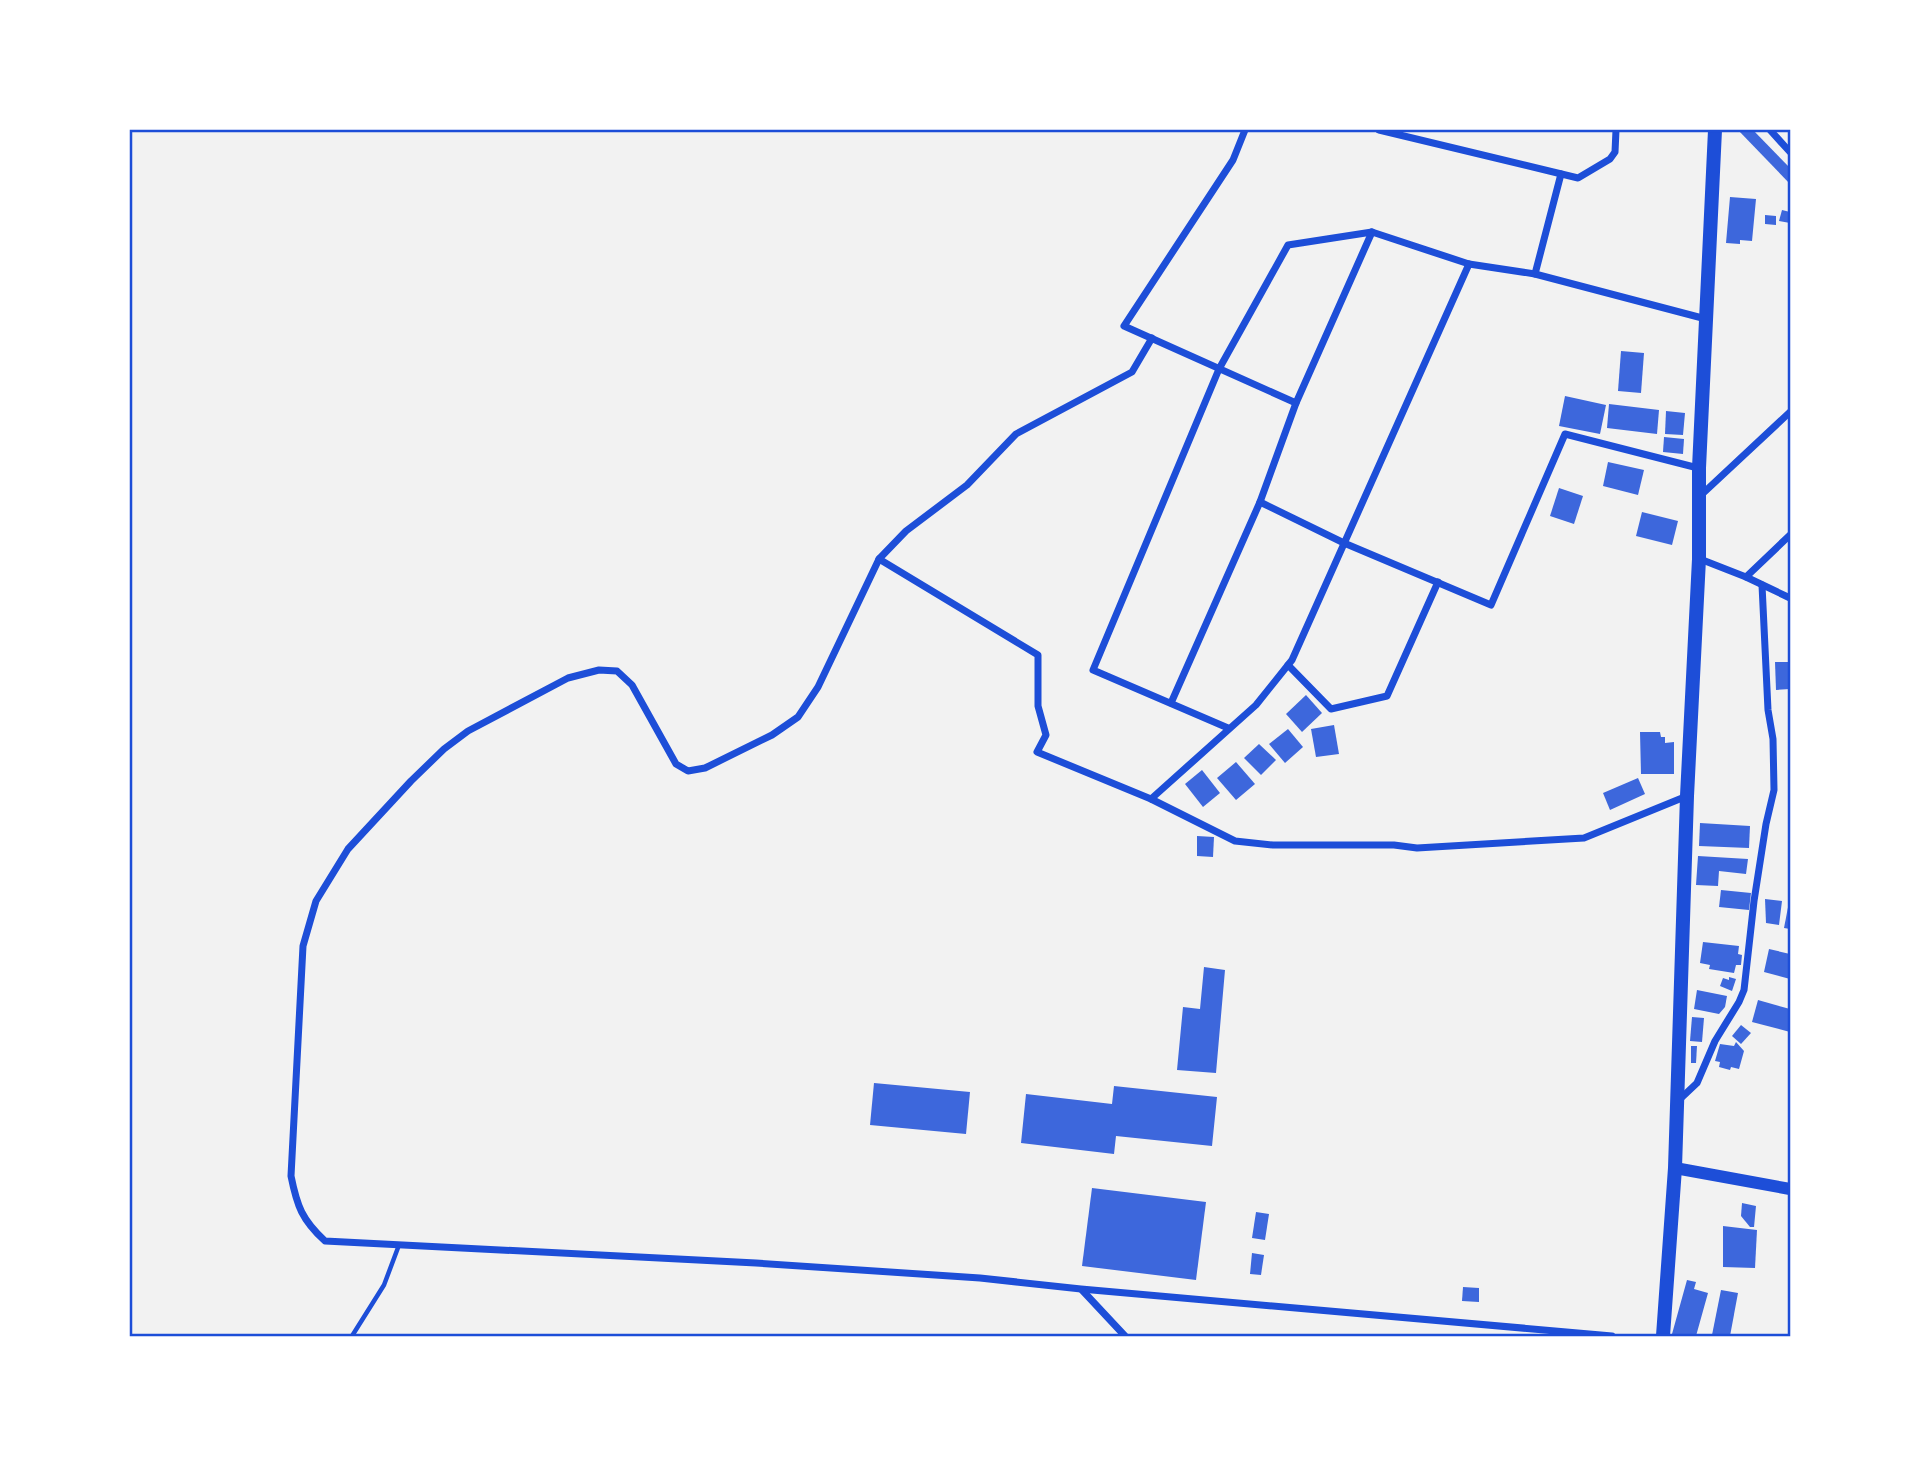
<svg xmlns="http://www.w3.org/2000/svg" width="1920" height="1466" font-family="Merriweather,serif">
	<rect width="100%" height="100%" fill="#f2f2f2"/>
	<!-- building -->
	<g fill="#3d67dc">
		<polygon points="1738,130 1753,130 1790,168 1790,184"/>
		<polygon points="1730,197 1756,199 1752,241 1740,240 1740,244 1726,243"/>
		<polygon points="1782,210 1790,212 1790,223 1779,221"/>
		<polygon points="1765,215 1776,216 1776,225 1765,224"/>
		<polygon points="1621,351 1644,353 1641,393 1618,391"/>
		<polygon points="1565,396 1606,405 1600,434 1559,426"/>
		<polygon points="1609,404 1659,410 1657,434 1607,428"/>
		<polygon points="1666,411 1685,413 1683,435 1665,434"/>
		<polygon points="1664,437 1684,439 1683,454 1663,452"/>
		<polygon points="1608,462 1644,470 1638,495 1603,486"/>
		<polygon points="1559,488 1583,496 1574,524 1550,516"/>
		<polygon points="1642,512 1678,521 1672,545 1636,536"/>
		<polygon points="1775,662 1790,662 1790,689 1776,690"/>
		<polygon points="1306,695 1322,713 1302,732 1286,714"/>
		<polygon points="1334,725 1339,754 1316,757 1311,729"/>
		<polygon points="1288,729 1303,747 1285,763 1269,744"/>
		<polygon points="1640,732 1660,732 1661,737 1665,737 1665,743 1674,742 1674,774 1641,774"/>
		<polygon points="1259,744 1276,760 1261,775 1244,758"/>
		<polygon points="1236,762 1255,784 1236,800 1217,778"/>
		<polygon points="1202,770 1220,793 1203,807 1185,784"/>
		<polygon points="1638,778 1645,794 1610,810 1603,793"/>
		<polygon points="1700,823 1750,826 1749,848 1699,846"/>
		<polygon points="1197,836 1214,837 1213,857 1197,856"/>
		<polygon points="1698,856 1748,859 1746,874 1719,871 1718,886 1696,885"/>
		<polygon points="1721,890 1751,893 1749,910 1719,907"/>
		<polygon points="1765,899 1782,901 1779,925 1766,923"/>
		<polygon points="1789,902 1790,902 1790,929 1784,928"/>
		<polygon points="1703,942 1739,946 1738,954 1742,955 1741,965 1736,965 1734,973 1709,969 1710,965 1700,963"/>
		<polygon points="1769,949 1790,954 1790,979 1764,972"/>
		<polygon points="1204,967 1225,970 1216,1073 1177,1070 1183,1007 1200,1009"/>
		<polygon points="1729,977 1736,979 1732,991 1720,986 1723,978 1729,980"/>
		<polygon points="1697,990 1727,996 1725,1007 1719,1014 1694,1009"/>
		<polygon points="1758,1000 1790,1009 1790,1032 1752,1022"/>
		<polygon points="1692,1017 1704,1018 1702,1042 1690,1041"/>
		<polygon points="1741,1025 1751,1033 1741,1044 1732,1036"/>
		<polygon points="1736,1042 1744,1051 1739,1069 1731,1067 1730,1070 1719,1067 1720,1062 1715,1061 1720,1044 1734,1046"/>
		<polygon points="1691,1046 1697,1046 1696,1063 1691,1063"/>
		<polygon points="874,1083 970,1092 966,1134 870,1125"/>
		<polygon points="1114,1086 1217,1097 1212,1146 1116,1136 1114,1154 1021,1143 1026,1094 1112,1104"/>
		<polygon points="1092,1188 1206,1202 1196,1280 1082,1266"/>
		<polygon points="1742,1203 1756,1206 1754,1227 1750,1227 1741,1216"/>
		<polygon points="1256,1212 1269,1214 1265,1240 1252,1238"/>
		<polygon points="1723,1226 1757,1230 1755,1268 1723,1267"/>
		<polygon points="1252,1253 1264,1255 1261,1275 1250,1274"/>
		<polygon points="1687,1280 1696,1282 1694,1289 1708,1293 1696,1336 1676,1336 1672,1334"/>
		<polygon points="1463,1287 1479,1288 1479,1302 1462,1301"/>
		<polygon points="1721,1290 1738,1293 1730,1336 1712,1335"/>
	</g>
	<g fill="none" stroke-linecap="round" stroke-linejoin="round">
		<!-- service -->
		<polyline stroke="#1d4ed8" stroke-width="4.5" points="352,1336 384,1285 399,1245"/>
		<!-- minor -->
		<g stroke="#1d4ed8" stroke-width="7">
			<polyline points="1245,130 1233,160 1124,326 1296,403"/>
			<polyline points="1379,130 1578,178 1610,159 1615,152 1616,130"/>
			<polyline points="1770,130 1790,152"/>
			<polyline points="1535,274 1561,174"/>
			<path d="M 1152,338 L 1132,372 L 1016,434 L 967,485 L 906,531 L 879,559 L 818,687 L 798,717 L 772,735 L 705,768 L 688,771 L 676,764 L 632,685 L 617,671 L 599,670 L 568,678 L 468,731 L 444,749 L 411,781 L 348,849 L 316,901 L 303,946 L 291,1176 C 297,1206 302,1220 325,1241 L 756,1263 L 980,1278 L 1081,1289 L 1612,1336"/>
			<polyline points="1699,497 1790,412"/>
			<polyline points="1260,502 1344,543 1491,605 1565,434 1698,468"/>
			<polyline points="879,559 1038,655 1038,706 1046,735 1037,752 1151,799 1235,841 1273,845 1394,845 1417,848 1584,838 1687,796"/>
			<polyline points="1700,559 1746,577 1790,535"/>
			<polyline points="1746,577 1790,598"/>
			<polyline points="1288,665 1331,709 1387,696 1438,582"/>
			<polyline points="1171,703 1260,502 1296,403 1372,232"/>
			<polyline points="1228,728 1093,670 1219,369 1288,245 1372,232 1469,264 1535,274 1706,319"/>
			<polyline points="1151,799 1256,705 1292,660 1469,264"/>
			<polyline points="1679,1100 1697,1083 1715,1041 1739,1002 1744,990 1754,901 1766,824 1774,790 1773,739 1768,710 1762,585"/>
			<polyline points="1082,1290 1125,1336"/>
		</g>
		<!-- tertiary -->
		<polyline stroke="#1d4ed8" stroke-width="12" points="1675,1168 1790,1189"/>
		<!-- secondary -->
		<polyline stroke="#1d4ed8" stroke-width="14" points="1663,1336 1675,1168 1687,796 1699,559 1699,468 1715,130"/>
	</g>
	<!-- border -->
	<rect width="1920" height="1466" fill="none" stroke="#ffffff" stroke-width="262"/>
	<rect x="131" y="131" width="1658" height="1204" fill="none" stroke="#1d4ed8" stroke-width="2.5"/>
</svg>
